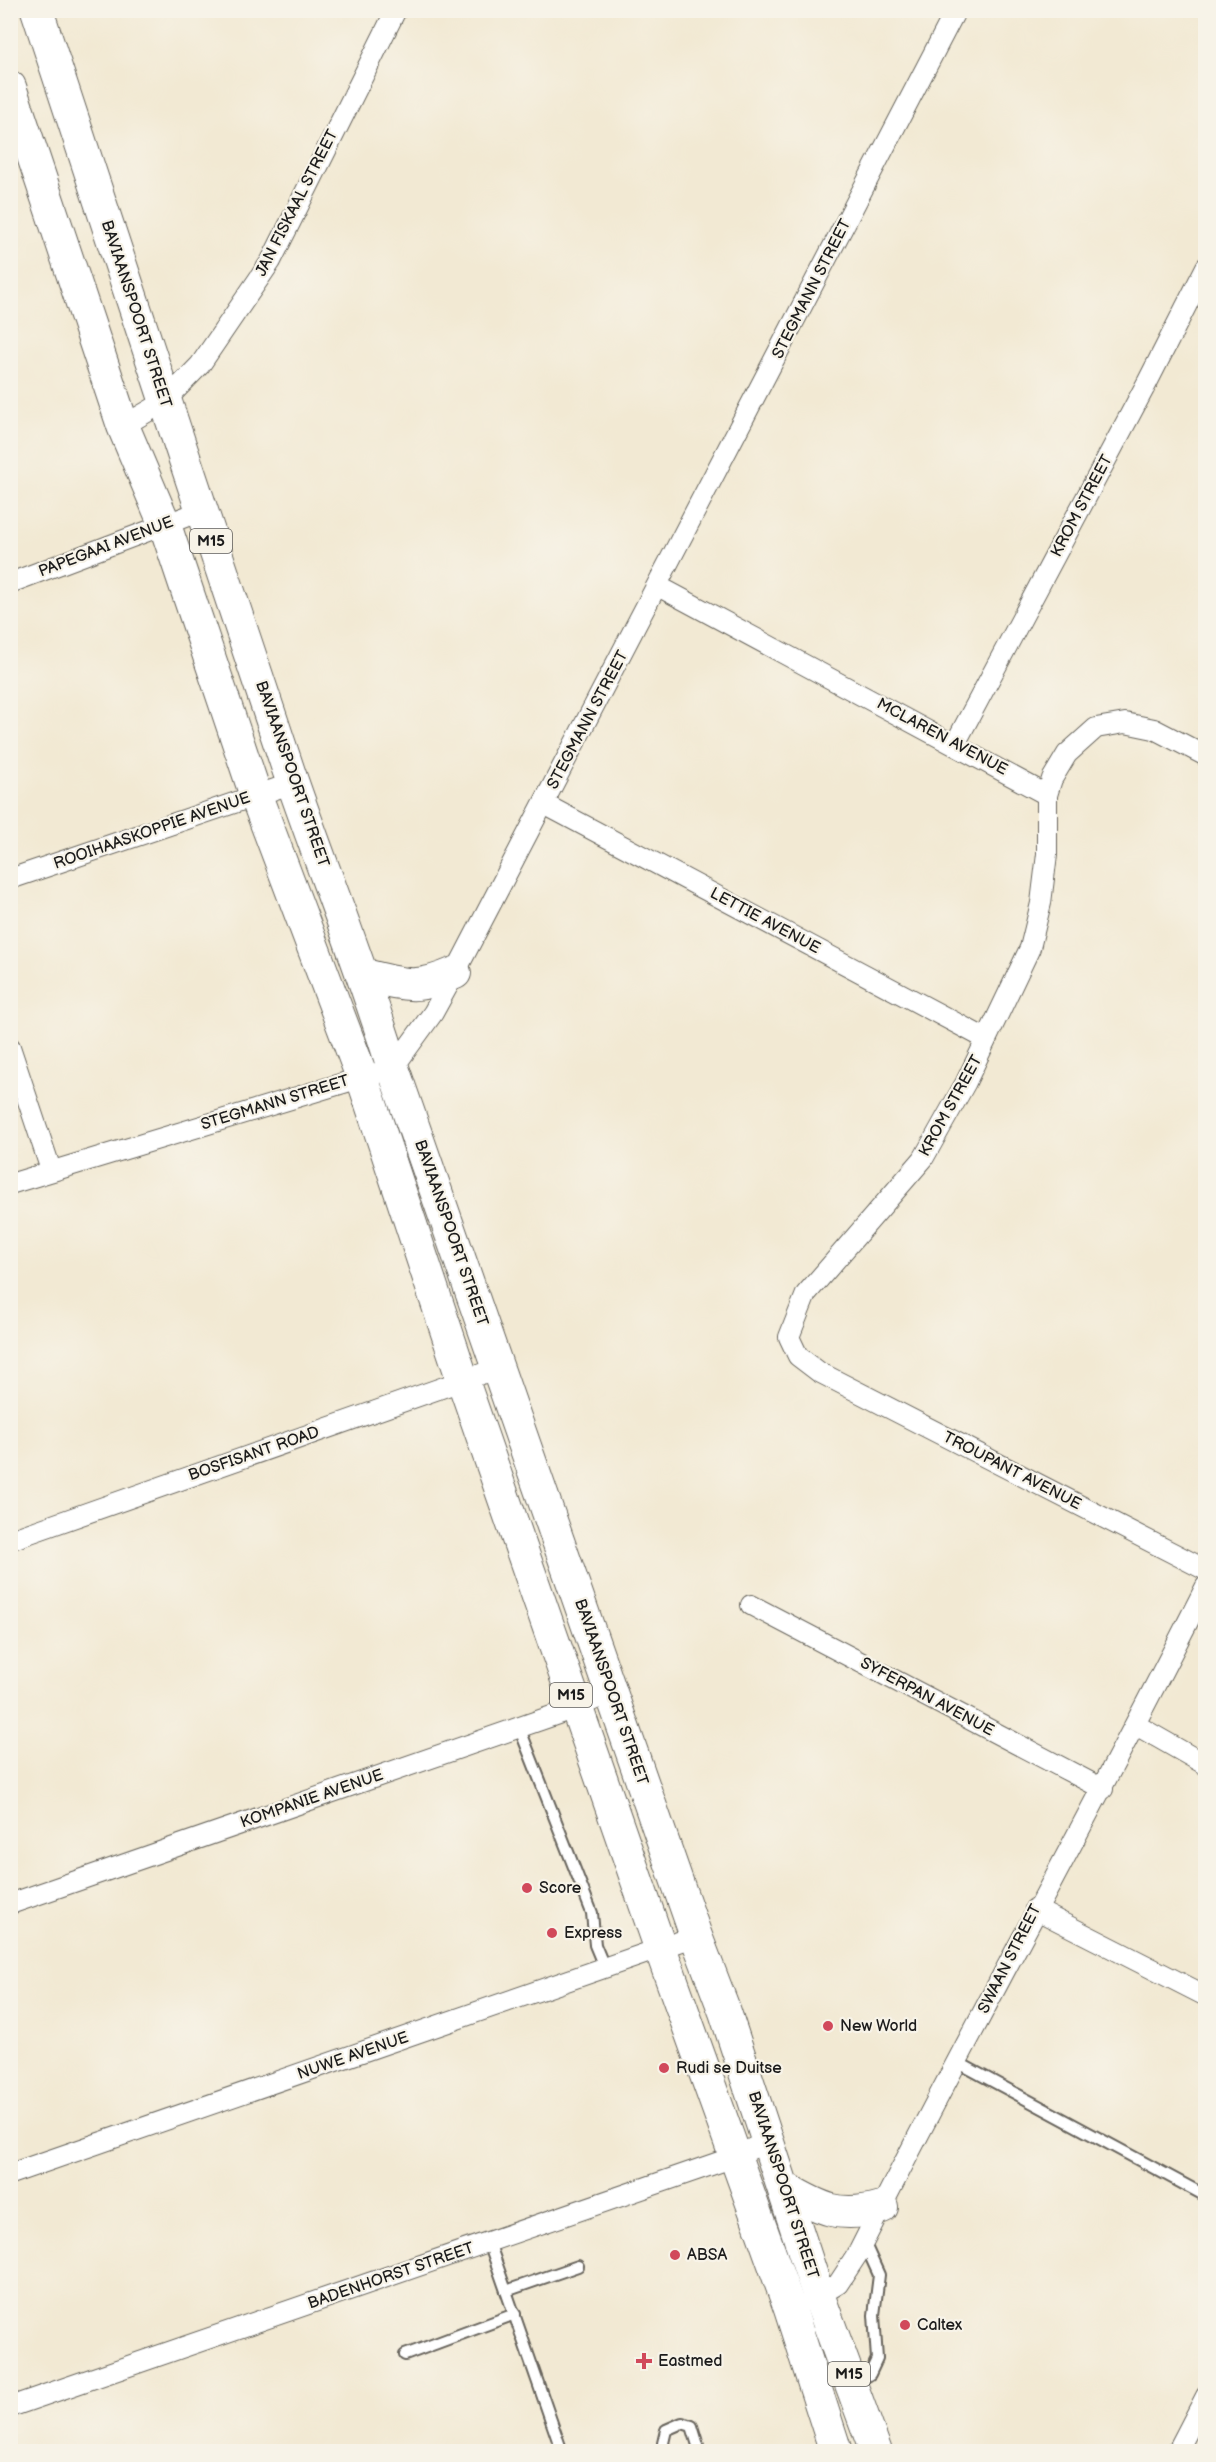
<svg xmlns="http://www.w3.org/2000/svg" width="1216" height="2462" font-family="'Balsamiq Sans',sans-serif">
	<rect width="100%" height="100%" fill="#f7f3e8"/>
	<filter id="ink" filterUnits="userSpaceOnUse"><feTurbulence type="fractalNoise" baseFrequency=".0167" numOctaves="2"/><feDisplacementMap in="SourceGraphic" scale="12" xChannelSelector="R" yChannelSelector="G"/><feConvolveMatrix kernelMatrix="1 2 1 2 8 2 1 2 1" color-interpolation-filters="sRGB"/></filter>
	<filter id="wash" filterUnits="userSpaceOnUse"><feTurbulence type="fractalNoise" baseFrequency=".008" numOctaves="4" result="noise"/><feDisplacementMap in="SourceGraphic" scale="24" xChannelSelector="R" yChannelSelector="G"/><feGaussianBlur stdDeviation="1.35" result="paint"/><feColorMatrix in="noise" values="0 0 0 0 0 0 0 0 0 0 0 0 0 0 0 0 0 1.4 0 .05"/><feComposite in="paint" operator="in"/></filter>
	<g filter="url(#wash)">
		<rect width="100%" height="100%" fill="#f2e9d3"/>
	</g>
	<g filter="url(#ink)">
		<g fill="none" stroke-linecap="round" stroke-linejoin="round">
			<defs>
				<g id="service">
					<polyline points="519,1727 592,1913 595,1945 605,1969"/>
					<polyline points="957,2062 1206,2196"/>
					<polyline points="489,2242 562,2452"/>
					<polyline points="506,2291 578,2266"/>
					<polyline points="405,2355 515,2314"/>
					<polyline points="853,2385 870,2374 877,2359 874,2315 879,2275 864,2242"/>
					<polyline points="666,2452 663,2443 666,2430 682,2423 692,2426 700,2452"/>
				</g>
				<g id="minor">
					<polyline points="123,426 164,402 200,365 271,261 396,10"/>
					<polyline points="10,583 201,511"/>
					<polyline points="658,586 1047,795"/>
					<polyline points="955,744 1148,381 1206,267"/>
					<polyline points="1206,756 1154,729 1125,723 1096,728 1067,754 1052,779 1047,795 1047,854 1041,903 1030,948 966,1082 923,1159 806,1294 789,1337 798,1356 819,1372 1206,1570"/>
					<polyline points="544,804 986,1039"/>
					<polyline points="10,879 293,783"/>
					<polyline points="10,1047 51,1170"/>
					<polyline points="10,1184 393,1068 433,1013 455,973 956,10"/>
					<polyline points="10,1540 498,1368"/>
					<polyline points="751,1605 1103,1789"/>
					<polyline points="1136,1725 1206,1765"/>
					<polyline points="10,1904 575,1708 612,1692"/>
					<polyline points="1035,1909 1206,1996"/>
					<polyline points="10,2174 696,1936"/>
					<path d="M 810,2301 L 838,2284 L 857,2255 C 970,2030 1093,1811 1206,1586"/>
					<polyline points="10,2407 737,2156 769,2140"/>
					<polyline points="1177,2452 1206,2396"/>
				</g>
				<g id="primary">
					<path d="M 37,10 C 120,265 204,518 289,772 C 323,871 362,967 393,1068 L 696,1936 L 725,2012 L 819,2297 L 876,2452"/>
					<polyline points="10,87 123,426 165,525 256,796 362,1077 463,1381 661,1950 790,2309 836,2452"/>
					<path d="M 365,975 C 405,985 416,990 455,973"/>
					<path d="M 785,2188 C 821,2209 840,2219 882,2207"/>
				</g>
			</defs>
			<!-- service casing -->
			<use href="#service" stroke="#67645c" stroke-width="14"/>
			<!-- minor casing -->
			<use href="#minor" stroke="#67645c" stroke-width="22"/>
			<!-- primary casing -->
			<use href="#primary" stroke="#67645c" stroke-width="34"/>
			<!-- service -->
			<use href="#service" stroke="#fff" stroke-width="10"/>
			<!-- minor -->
			<use href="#minor" stroke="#fff" stroke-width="20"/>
			<!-- primary -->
			<use href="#primary" stroke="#fff" stroke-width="32"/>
		</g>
	</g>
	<!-- markers -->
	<g fill="#d1495b" stroke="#f7f3e8" stroke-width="2">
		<circle cx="527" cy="1888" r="6"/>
		<circle cx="552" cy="1933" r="6"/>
		<circle cx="828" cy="2026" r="6"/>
		<circle cx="664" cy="2068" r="6"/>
		<circle cx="675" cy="2255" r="6"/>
		<circle cx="905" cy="2325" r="6"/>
		<path d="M641 2352h6v6h6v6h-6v6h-6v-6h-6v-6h6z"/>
	</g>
	<g text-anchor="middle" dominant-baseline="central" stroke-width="4.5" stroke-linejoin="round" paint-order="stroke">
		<!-- shield labels -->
		<g fill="#f7f3e8" stroke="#5e5c59" stroke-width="1.5">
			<rect x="190" y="529" width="42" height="24" rx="4.5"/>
			<rect x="550" y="1683" width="42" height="24" rx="4.5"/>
			<rect x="828" y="2362" width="42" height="24" rx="4.5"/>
		</g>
		<g font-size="15" font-weight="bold" fill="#1c1c1c">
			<text x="211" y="541">M15</text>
			<text x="571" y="1695">M15</text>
			<text x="849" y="2374">M15</text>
		</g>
		<!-- street labels -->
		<g font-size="16" fill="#1c1c1c" stroke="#f7f3e8">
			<text transform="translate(297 203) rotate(-63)">JAN FISKAAL STREET</text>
			<text transform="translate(812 289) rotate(-63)">STEGMANN STREET</text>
			<text transform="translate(136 314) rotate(72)">BAVIAANSPOORT STREET</text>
			<text transform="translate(1082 506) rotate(-62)">KROM STREET</text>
			<text transform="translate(106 547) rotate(-21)">PAPEGAAI AVENUE</text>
			<text transform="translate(588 720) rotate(-62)">STEGMANN STREET</text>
			<text transform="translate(942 737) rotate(28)">MCLAREN AVENUE</text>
			<text transform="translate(292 774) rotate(71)">BAVIAANSPOORT STREET</text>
			<text transform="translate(152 831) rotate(-19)">ROOIHAASKOPPIE AVENUE</text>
			<text transform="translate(765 921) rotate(28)">LETTIE AVENUE</text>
			<text transform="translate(275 1103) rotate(-17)">STEGMANN STREET</text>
			<text transform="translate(951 1106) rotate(-61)">KROM STREET</text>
			<text transform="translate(451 1233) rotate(71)">BAVIAANSPOORT STREET</text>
			<text transform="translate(254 1454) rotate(-19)">BOSFISANT ROAD</text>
			<text transform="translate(1012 1471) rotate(27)">TROUPANT AVENUE</text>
			<text transform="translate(611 1692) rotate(71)">BAVIAANSPOORT STREET</text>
			<text transform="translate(927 1697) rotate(28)">SYFERPAN AVENUE</text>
			<text transform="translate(312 1799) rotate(-19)">KOMPANIE AVENUE</text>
			<text transform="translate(1010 1959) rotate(-63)">SWAAN STREET</text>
			<text transform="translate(353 2056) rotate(-19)">NUWE AVENUE</text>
			<text transform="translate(783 2185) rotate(72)">BAVIAANSPOORT STREET</text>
			<text transform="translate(391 2276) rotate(-19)">BADENHORST STREET</text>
		</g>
		<!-- poi labels -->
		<g font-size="16" fill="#1c1c1c" stroke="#f7f3e8" text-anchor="start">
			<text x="539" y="1888">Score</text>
			<text x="564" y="1933">Express</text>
			<text x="840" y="2026">New World</text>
			<text x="676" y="2068">Rudi se Duitse</text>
			<text x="687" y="2255">ABSA</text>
			<text x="917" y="2325">Caltex</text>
			<text x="658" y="2361">Eastmed</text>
		</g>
	</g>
	<!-- margin -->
	<rect width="1216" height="2462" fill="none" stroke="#f7f3e8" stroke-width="36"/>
</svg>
